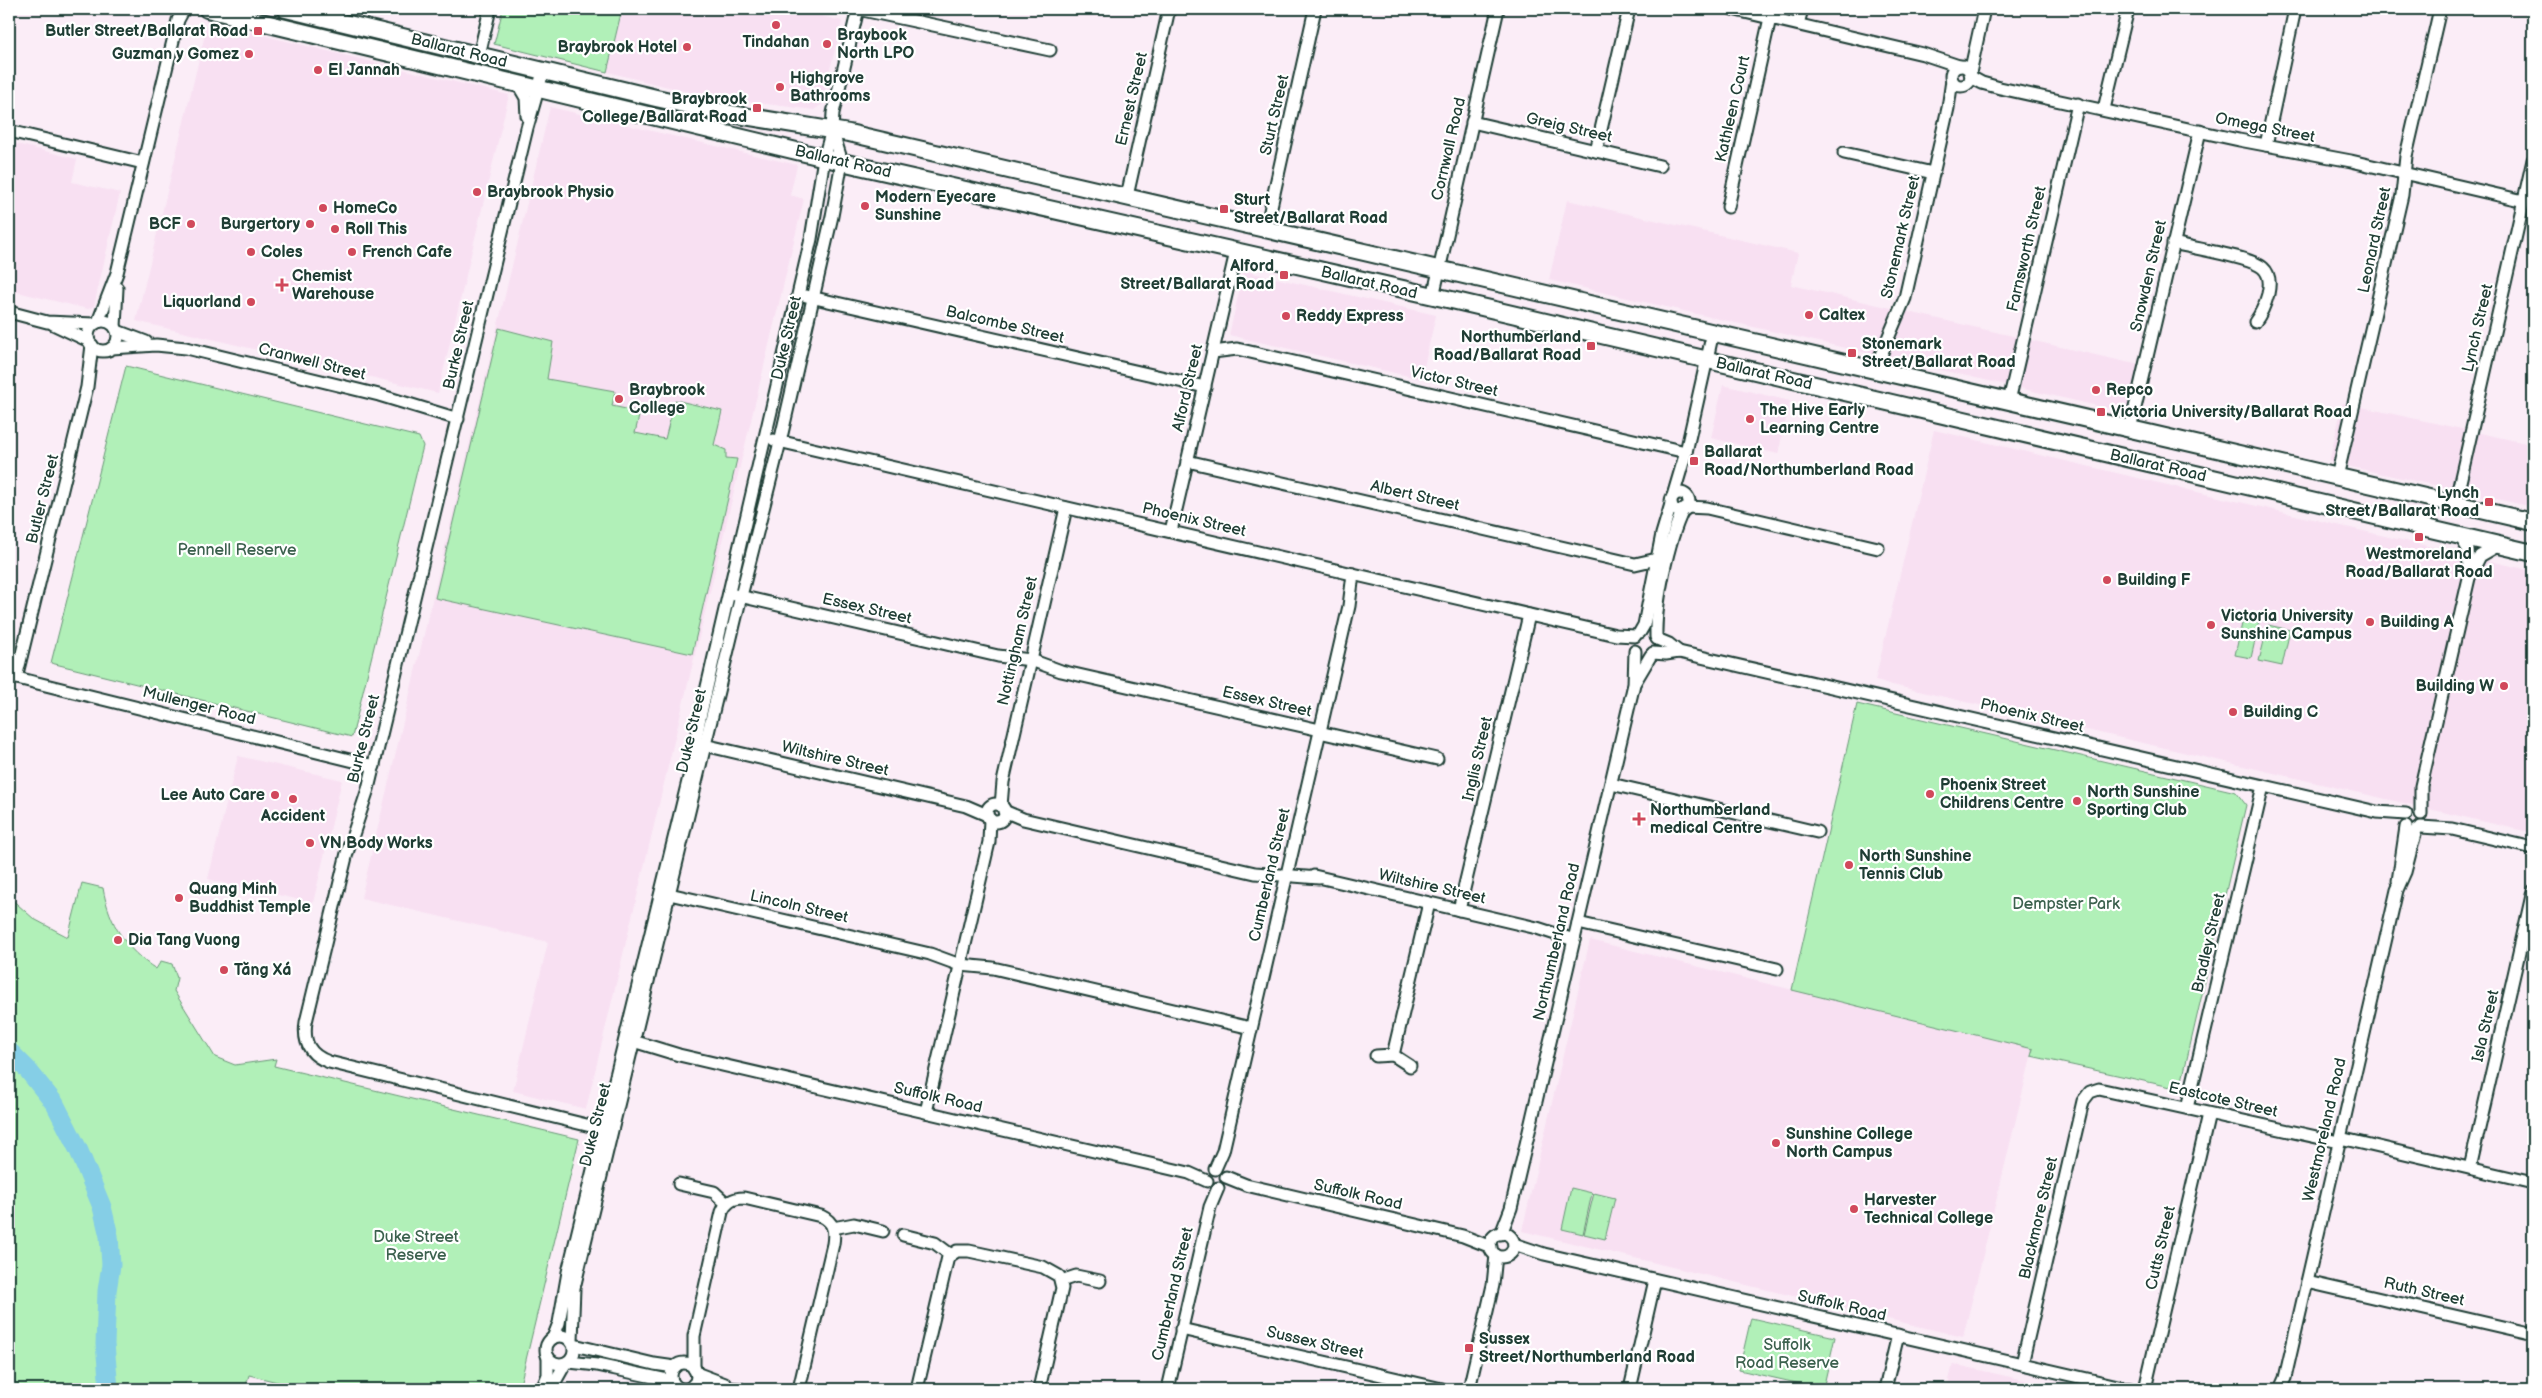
<svg xmlns="http://www.w3.org/2000/svg" width="2542" height="1398" font-family="'Balsamiq Sans',sans-serif">
	<rect width="100%" height="100%" fill="#fbedf7"/>
	<filter id="ink" filterUnits="userSpaceOnUse"><feTurbulence type="fractalNoise" baseFrequency=".02" numOctaves="2"/><feDisplacementMap in="SourceGraphic" scale="10" xChannelSelector="R" yChannelSelector="G"/><feConvolveMatrix kernelMatrix="1 2 1 2 8 2 1 2 1" color-interpolation-filters="sRGB"/></filter>
	<g filter="url(#ink)">
		<!-- built -->
		<g fill="#f8e0f2">
			<polygon points="622,9 793,9 842,21 821,105 814,110 709,97 607,72"/>
			<polygon points="208,22 509,95 438,393 136,321"/>
			<polygon points="550,107 797,165 790,195 804,199 586,1109 513,1091 548,942 361,898"/>
			<polygon points="9,142 77,159 72,182 120,193 94,306 88,309 9,290"/>
			<polygon points="1567,200 1798,253 1791,285 2152,368 2141,416 1549,280"/>
			<polygon points="1244,271 1436,315 1421,379 1229,335"/>
			<polygon points="1723,385 1790,401 1778,454 1711,438"/>
			<polygon points="2343,403 2530,444 2533,437 2533,507 2329,462"/>
			<polygon points="1934,430 2533,571 2533,833 1875,681"/>
			<polygon points="238,756 342,780 313,903 270,893 269,895 208,879"/>
			<polygon points="1590,940 2033,1049 1963,1337 1522,1231"/>
			<polygon points="1953,1364 2063,1389 1947,1389"/>
		</g>
		<!-- green -->
		<g fill="#b1f0b8" stroke="#689676">
			<polygon points="503,9 622,9 607,72 494,44"/>
			<polygon points="499,328 553,342 547,379 615,391 612,406 640,412 635,433 665,439 675,400 722,411 714,445 726,450 726,458 737,459 692,654 435,598"/>
			<polygon points="126,366 419,437 423,446 352,737 51,663"/>
			<polygon points="2243,619 2259,623 2251,658 2235,655"/>
			<polygon points="2268,625 2290,630 2282,666 2259,661"/>
			<polygon points="1857,704 2236,792 2246,805 2180,1089 2031,1056 2033,1049 1792,990"/>
			<path d="M 82,883 L 103,888 C 109,924 126,950 156,969 L 161,961 L 172,964 L 177,978 L 174,991 L 215,1057 L 235,1065 L 276,1059 L 274,1066 L 579,1139 L 519,1389 L 306,1389 L 249,1375 L 245,1389 L 9,1389 L 9,897 L 34,919 L 68,937 Z"/>
			<polygon points="1571,1188 1592,1193 1583,1234 1562,1229"/>
			<polygon points="1594,1193 1615,1198 1605,1239 1584,1234"/>
			<polygon points="1751,1318 1835,1337 1823,1389 1739,1370"/>
		</g>
		<g fill="none" stroke-linecap="round" stroke-linejoin="round">
			<!-- river -->
			<polyline stroke="#85cee6" stroke-width="19" points="9,1051 27,1069 55,1104 79,1151 102,1207 109,1236 111,1265 107,1291 105,1344 109,1389"/>
			<defs>
				<g id="minor">
					<polyline points="858,9 1050,50"/>
					<polyline points="1732,9 1923,54 1959,66"/>
					<polyline points="1798,24 1802,9"/>
					<polyline points="479,55 490,9"/>
					<circle cx="1961" cy="76" r="10"/>
					<path d="M 543,72 L 527,128 L 368,789 L 347,853 L 306,1022 C 303,1042 309,1055 329,1062 L 611,1131"/>
					<polyline points="1970,73 1984,9"/>
					<polyline points="1971,77 1982,83 2000,88 2239,140 2351,161 2524,201"/>
					<polyline points="519,86 526,98 527,116"/>
					<polyline points="2104,109 2128,9"/>
					<polyline points="1472,122 1660,166"/>
					<polyline points="9,131 143,163"/>
					<polyline points="2266,145 2295,9"/>
					<polyline points="1596,151 1629,9"/>
					<polyline points="1844,153 1933,173"/>
					<polyline points="1127,196 1169,9"/>
					<polyline points="1728,207 1770,18"/>
					<polyline points="1266,229 1315,9"/>
					<path d="M 2173,243 C 2192,248 2252,257 2263,268 C 2271,275 2270,285 2268,294 C 2265,305 2262,313 2255,322"/>
					<polyline points="806,296 1205,387"/>
					<polyline points="1433,297 1498,9"/>
					<polyline points="9,312 47,322 94,324"/>
					<circle cx="103" cy="336" r="15"/>
					<polyline points="98,322 117,273 178,20 184,9"/>
					<polyline points="53,324 89,341"/>
					<polyline points="115,327 117,288"/>
					<polyline points="117,331 146,342"/>
					<polyline points="112,348 156,345 186,348 379,395 458,419"/>
					<polyline points="1213,352 1237,349 1686,452"/>
					<polyline points="1875,369 1905,298 1948,108 1952,80"/>
					<polyline points="2009,401 2078,104"/>
					<polyline points="2130,429 2200,131"/>
					<polyline points="774,440 1616,635 1635,636"/>
					<polyline points="1187,461 1635,564 1657,559"/>
					<polyline points="2337,477 2402,195 2406,156 2440,9"/>
					<circle cx="1680" cy="502" r="9"/>
					<polyline points="1673,496 1686,452 1713,332"/>
					<polyline points="2455,504 2533,160"/>
					<polyline points="1687,507 1707,508 1878,548"/>
					<polyline points="1171,531 1236,252"/>
					<polyline points="2460,536 2468,549 2469,572"/>
					<polyline points="735,595 998,656 1031,660 1061,671 1320,730"/>
					<polyline points="1640,632 1644,625 1662,534 1671,504"/>
					<path d="M 1656,637 C 1655,603 1668,541 1683,510"/>
					<polyline points="1657,639 1669,644 1679,652"/>
					<polyline points="1653,653 1666,654 1679,652 2377,812 2406,814"/>
					<polyline points="9,676 374,766"/>
					<polyline points="16,678 87,387 92,345"/>
					<polyline points="1635,682 1651,655"/>
					<polyline points="1319,732 1437,759"/>
					<polyline points="700,744 966,806 987,815"/>
					<polyline points="1611,784 1817,832"/>
					<circle cx="996" cy="813" r="9"/>
					<polyline points="1001,806 1003,782 1066,508"/>
					<polyline points="1004,811 1023,819 1255,873 1319,878"/>
					<polyline points="2421,814 2421,786 2469,578 2480,556 2499,545"/>
					<polyline points="2421,827 2452,829 2533,848"/>
					<polyline points="1314,876 1537,928 1574,940"/>
					<polyline points="2398,881 2406,827"/>
					<polyline points="665,893 930,954 960,965 993,968 1251,1028"/>
					<polyline points="1459,910 1529,615"/>
					<polyline points="1578,923 1777,969"/>
					<polyline points="626,1042 633,1041 679,1055 1189,1173 1207,1181"/>
					<polyline points="1393,1055 1429,903"/>
					<polyline points="1376,1056 1393,1055 1410,1066"/>
					<polyline points="2187,1108 2263,786"/>
					<polyline points="926,1112 989,842 990,819"/>
					<polyline points="2340,1138 2533,1183"/>
					<polyline points="2470,1168 2533,891"/>
					<polyline points="1215,1169 1223,1151 1349,606 1353,574"/>
					<polyline points="1226,1177 1246,1185 1463,1236 1491,1247"/>
					<polyline points="679,1184 714,1192 727,1204"/>
					<polyline points="833,1228 854,1224 883,1231"/>
					<circle cx="1502" cy="1245" r="12"/>
					<polyline points="1501,1234 1511,1208 1634,684 1635,651"/>
					<polyline points="903,1235 935,1243 951,1255"/>
					<polyline points="1514,1244 1544,1254 2131,1389"/>
					<polyline points="1061,1281 1076,1276 1100,1281"/>
					<polyline points="2307,1282 2533,1334"/>
					<polyline points="1181,1329 1442,1389"/>
					<circle cx="560" cy="1350" r="14"/>
					<polyline points="553,1338 559,1323 568,1272 689,777 700,717 811,239 824,158 832,130 833,113 858,9"/>
					<polyline points="572,1341 574,1288 741,596 780,442 832,216 842,162 832,130"/>
					<polyline points="574,1345 654,1364 675,1367"/>
					<polyline points="569,1362 597,1365 672,1381"/>
					<circle cx="684" cy="1376" r="13"/>
					<polyline points="2022,1364 2083,1101 2090,1092 2099,1089 2339,1142"/>
					<path d="M 694,1369 L 694,1336 L 722,1212 C 726,1202 733,1198 744,1198 L 821,1216 C 834,1222 835,1231 833,1244 L 799,1389"/>
					<polyline points="696,1373 725,1384"/>
					<polyline points="693,1385 740,1389"/>
					<polyline points="542,1389 548,1375 548,1357"/>
					<polyline points="551,1389 565,1364"/>
					<polyline points="917,1389 948,1257 957,1251 969,1251 1043,1267 1059,1276 1062,1288 1039,1389"/>
					<polyline points="1168,1389 1210,1207 1218,1188"/>
					<polyline points="1469,1389 1493,1285 1496,1255"/>
					<polyline points="1630,1389 1655,1280"/>
					<polyline points="1885,1389 1898,1335"/>
					<polyline points="2145,1389 2209,1114"/>
					<polyline points="2280,1389 2285,1378 2397,890 2405,872 2416,830"/>
				</g>
				<g id="highway">
					<polyline points="207,9 859,166 1456,301 2533,553"/>
					<polyline points="286,9 656,98 725,113 849,133 2533,522"/>
				</g>
			</defs>
			<!-- minor casing -->
			<use href="#minor" stroke="#1f3d34" stroke-width="15"/>
			<!-- highway casing -->
			<use href="#highway" stroke="#1f3d34" stroke-width="20"/>
			<!-- minor -->
			<use href="#minor" stroke="#fff" stroke-width="11"/>
			<!-- highway -->
			<use href="#highway" stroke="#fff" stroke-width="16"/>
		</g>
	</g>
	<!-- markers -->
	<g fill="#d1495b" stroke="#fff" stroke-width="2">
		<circle cx="776" cy="25" r="5"/>
		<rect x="253" y="26" width="10" height="10" rx="2.5"/>
		<circle cx="827" cy="44" r="5"/>
		<circle cx="687" cy="47" r="5"/>
		<circle cx="249" cy="54" r="5"/>
		<circle cx="318" cy="70" r="5"/>
		<circle cx="780" cy="87" r="5"/>
		<rect x="752" y="103" width="10" height="10" rx="2.5"/>
		<circle cx="477" cy="192" r="5"/>
		<circle cx="865" cy="206" r="5"/>
		<circle cx="323" cy="208" r="5"/>
		<rect x="1219" y="204" width="10" height="10" rx="2.5"/>
		<circle cx="191" cy="224" r="5"/>
		<circle cx="310" cy="224" r="5"/>
		<circle cx="335" cy="229" r="5"/>
		<circle cx="251" cy="252" r="5"/>
		<circle cx="352" cy="252" r="5"/>
		<rect x="1279" y="270" width="10" height="10" rx="2.5"/>
		<path d="M279.5 277.5h5v5h5v5h-5v5h-5v-5h-5v-5h5z"/>
		<circle cx="251" cy="302" r="5"/>
		<circle cx="1809" cy="315" r="5"/>
		<circle cx="1286" cy="316" r="5"/>
		<rect x="1586" y="341" width="10" height="10" rx="2.5"/>
		<rect x="1847" y="348" width="10" height="10" rx="2.5"/>
		<circle cx="2096" cy="390" r="5"/>
		<circle cx="619" cy="399" r="5"/>
		<rect x="2096" y="407" width="10" height="10" rx="2.5"/>
		<circle cx="1750" cy="419" r="5"/>
		<rect x="1689" y="456" width="10" height="10" rx="2.5"/>
		<rect x="2484" y="497" width="10" height="10" rx="2.5"/>
		<rect x="2414" y="532" width="10" height="10" rx="2.5"/>
		<circle cx="2107" cy="580" r="5"/>
		<circle cx="2370" cy="622" r="5"/>
		<circle cx="2211" cy="625" r="5"/>
		<circle cx="2504" cy="686" r="5"/>
		<circle cx="2233" cy="712" r="5"/>
		<circle cx="1930" cy="794" r="5"/>
		<circle cx="275" cy="795" r="5"/>
		<circle cx="293" cy="799" r="5"/>
		<circle cx="2077" cy="801" r="5"/>
		<path d="M1636.5 811.5h5v5h5v5h-5v5h-5v-5h-5v-5h5z"/>
		<circle cx="310" cy="843" r="5"/>
		<circle cx="1849" cy="865" r="5"/>
		<circle cx="179" cy="898" r="5"/>
		<circle cx="118" cy="940" r="5"/>
		<circle cx="224" cy="970" r="5"/>
		<circle cx="1776" cy="1143" r="5"/>
		<circle cx="1854" cy="1209" r="5"/>
		<rect x="1464" y="1343" width="10" height="10" rx="2.5"/>
	</g>
	<g text-anchor="middle" dominant-baseline="central" stroke-width="4.5" stroke-linejoin="round" paint-order="stroke">
		<!-- poi labels -->
		<g font-size="16" font-weight="bold" fill="#1f3d34" stroke="#fff" text-anchor="start">
			<text x="248" y="31" text-anchor="end">Butler Street/Ballarat Road</text>
			<text x="837" y="35">Braybook<tspan x="837" dy="18">North LPO</tspan></text>
			<text x="776" y="42" text-anchor="middle">Tindahan</text>
			<text x="677" y="47" text-anchor="end">Braybrook Hotel</text>
			<text x="239" y="54" text-anchor="end">Guzman y Gomez</text>
			<text x="328" y="70">El Jannah</text>
			<text x="790" y="78">Highgrove<tspan x="790" dy="18">Bathrooms</tspan></text>
			<text x="747" y="99" text-anchor="end">Braybrook<tspan x="747" dy="18">College/Ballarat Road</tspan></text>
			<text x="487" y="192">Braybrook Physio</text>
			<text x="875" y="197">Modern Eyecare<tspan x="875" dy="18">Sunshine</tspan></text>
			<text x="1234" y="200">Sturt<tspan x="1234" dy="18">Street/Ballarat Road</tspan></text>
			<text x="333" y="208">HomeCo</text>
			<text x="181" y="224" text-anchor="end">BCF</text>
			<text x="300" y="224" text-anchor="end">Burgertory</text>
			<text x="345" y="229">Roll This</text>
			<text x="261" y="252">Coles</text>
			<text x="362" y="252">French Cafe</text>
			<text x="1274" y="266" text-anchor="end">Alford<tspan x="1274" dy="18">Street/Ballarat Road</tspan></text>
			<text x="292" y="276">Chemist<tspan x="292" dy="18">Warehouse</tspan></text>
			<text x="241" y="302" text-anchor="end">Liquorland</text>
			<text x="1819" y="315">Caltex</text>
			<text x="1296" y="316">Reddy Express</text>
			<text x="1581" y="337" text-anchor="end">Northumberland<tspan x="1581" dy="18">Road/Ballarat Road</tspan></text>
			<text x="1862" y="344">Stonemark<tspan x="1862" dy="18">Street/Ballarat Road</tspan></text>
			<text x="629" y="390">Braybrook<tspan x="629" dy="18">College</tspan></text>
			<text x="2106" y="390">Repco</text>
			<text x="1760" y="410">The Hive Early<tspan x="1760" dy="18">Learning Centre</tspan></text>
			<text x="2111" y="412">Victoria University/Ballarat Road</text>
			<text x="1704" y="452">Ballarat<tspan x="1704" dy="18">Road/Northumberland Road</tspan></text>
			<text x="2479" y="493" text-anchor="end">Lynch<tspan x="2479" dy="18">Street/Ballarat Road</tspan></text>
			<text x="2419" y="554" text-anchor="middle">Westmoreland<tspan x="2419" dy="18">Road/Ballarat Road</tspan></text>
			<text x="2117" y="580">Building F</text>
			<text x="2221" y="616">Victoria University<tspan x="2221" dy="18">Sunshine Campus</tspan></text>
			<text x="2380" y="622">Building A</text>
			<text x="2494" y="686" text-anchor="end">Building W</text>
			<text x="2243" y="712">Building C</text>
			<text x="1940" y="785">Phoenix Street<tspan x="1940" dy="18">Childrens Centre</tspan></text>
			<text x="2087" y="792">North Sunshine<tspan x="2087" dy="18">Sporting Club</tspan></text>
			<text x="265" y="795" text-anchor="end">Lee Auto Care</text>
			<text x="1650" y="810">Northumberland<tspan x="1650" dy="18">medical Centre</tspan></text>
			<text x="293" y="816" text-anchor="middle">Accident</text>
			<text x="320" y="843">VN Body Works</text>
			<text x="1859" y="856">North Sunshine<tspan x="1859" dy="18">Tennis Club</tspan></text>
			<text x="189" y="889">Quang Minh<tspan x="189" dy="18">Buddhist Temple</tspan></text>
			<text x="128" y="940">Dia Tang Vuong</text>
			<text x="234" y="970">Tăng Xá</text>
			<text x="1786" y="1134">Sunshine College<tspan x="1786" dy="18">North Campus</tspan></text>
			<text x="1864" y="1200">Harvester<tspan x="1864" dy="18">Technical College</tspan></text>
			<text x="1479" y="1339">Sussex<tspan x="1479" dy="18">Street/Northumberland Road</tspan></text>
		</g>
		<!-- street labels -->
		<g font-size="16" fill="#1f3d34" stroke="#fff">
			<text transform="translate(459 51) rotate(14)">Ballarat Road</text>
			<text transform="translate(1132 99) rotate(-77)">Ernest Street</text>
			<text transform="translate(1733 109) rotate(-77)">Kathleen Court</text>
			<text transform="translate(1275 115) rotate(-77)">Sturt Street</text>
			<text transform="translate(1569 128) rotate(13)">Greig Street</text>
			<text transform="translate(2265 128) rotate(11)">Omega Street</text>
			<text transform="translate(1449 149) rotate(-77)">Cornwall Road</text>
			<text transform="translate(843 162) rotate(13)">Ballarat Road</text>
			<text transform="translate(1901 237) rotate(-77)">Stonemark Street</text>
			<text transform="translate(2375 240) rotate(-78)">Leonard Street</text>
			<text transform="translate(2027 249) rotate(-77)">Farnsworth Street</text>
			<text transform="translate(2149 276) rotate(-77)">Snowden Street</text>
			<text transform="translate(1369 283) rotate(13)">Ballarat Road</text>
			<text transform="translate(1005 325) rotate(13)">Balcombe Street</text>
			<text transform="translate(2478 328) rotate(-77)">Lynch Street</text>
			<text transform="translate(787 338) rotate(-77)">Duke Street</text>
			<text transform="translate(459 345) rotate(-77)">Burke Street</text>
			<text transform="translate(312 362) rotate(14)">Cranwell Street</text>
			<text transform="translate(1764 374) rotate(13)">Ballarat Road</text>
			<text transform="translate(1454 382) rotate(13)">Victor Street</text>
			<text transform="translate(1188 388) rotate(-77)">Alford Street</text>
			<text transform="translate(2158 466) rotate(13)">Ballarat Road</text>
			<text transform="translate(1415 496) rotate(13)">Albert Street</text>
			<text transform="translate(43 499) rotate(-76)">Butler Street</text>
			<text transform="translate(1194 520) rotate(13)">Phoenix Street</text>
			<text transform="translate(867 609) rotate(13)">Essex Street</text>
			<text transform="translate(1018 641) rotate(-77)">Nottingham Street</text>
			<text transform="translate(1267 702) rotate(13)">Essex Street</text>
			<text transform="translate(199 706) rotate(14)">Mullenger Road</text>
			<text transform="translate(2032 716) rotate(13)">Phoenix Street</text>
			<text transform="translate(692 731) rotate(-77)">Duke Street</text>
			<text transform="translate(364 739) rotate(-76)">Burke Street</text>
			<text transform="translate(835 759) rotate(13)">Wiltshire Street</text>
			<text transform="translate(1478 759) rotate(-77)">Inglis Street</text>
			<text transform="translate(1270 875) rotate(-77)">Cumberland Street</text>
			<text transform="translate(1432 887) rotate(13)">Wiltshire Street</text>
			<text transform="translate(799 907) rotate(13)">Lincoln Street</text>
			<text transform="translate(1557 942) rotate(-77)">Northumberland Road</text>
			<text transform="translate(2209 943) rotate(-77)">Bradley Street</text>
			<text transform="translate(2486 1026) rotate(-77)">Isla Street</text>
			<text transform="translate(938 1098) rotate(13)">Suffolk Road</text>
			<text transform="translate(2223 1100) rotate(13)">Eastcote Street</text>
			<text transform="translate(596 1125) rotate(-76)">Duke Street</text>
			<text transform="translate(2325 1130) rotate(-77)">Westmoreland Road</text>
			<text transform="translate(1358 1195) rotate(13)">Suffolk Road</text>
			<text transform="translate(2039 1218) rotate(-77)">Blackmore Street</text>
			<text transform="translate(2161 1248) rotate(-77)">Cutts Street</text>
			<text transform="translate(2424 1292) rotate(13)">Ruth Street</text>
			<text transform="translate(1173 1294) rotate(-77)">Cumberland Street</text>
			<text transform="translate(1842 1306) rotate(13)">Suffolk Road</text>
			<text transform="translate(1315 1343) rotate(13)">Sussex Street</text>
		</g>
		<!-- park labels -->
		<g font-size="16" fill="#3c614e" stroke="#fff">
			<text x="237" y="550">Pennell Reserve</text>
			<text x="2066" y="904">Dempster Park</text>
			<text x="416" y="1237">Duke Street<tspan x="416" dy="18">Reserve</tspan></text>
			<text x="1787" y="1345">Suffolk<tspan x="1787" dy="18">Road Reserve</tspan></text>
		</g>
	</g>
	<!-- margin -->
	<rect width="2542" height="1398" fill="none" stroke="#fff" stroke-width="30"/>
	<rect x="15" y="15" width="2512" height="1368" fill="none" stroke="#1f3d34" stroke-width="2" filter="url(#ink)"/>
</svg>
